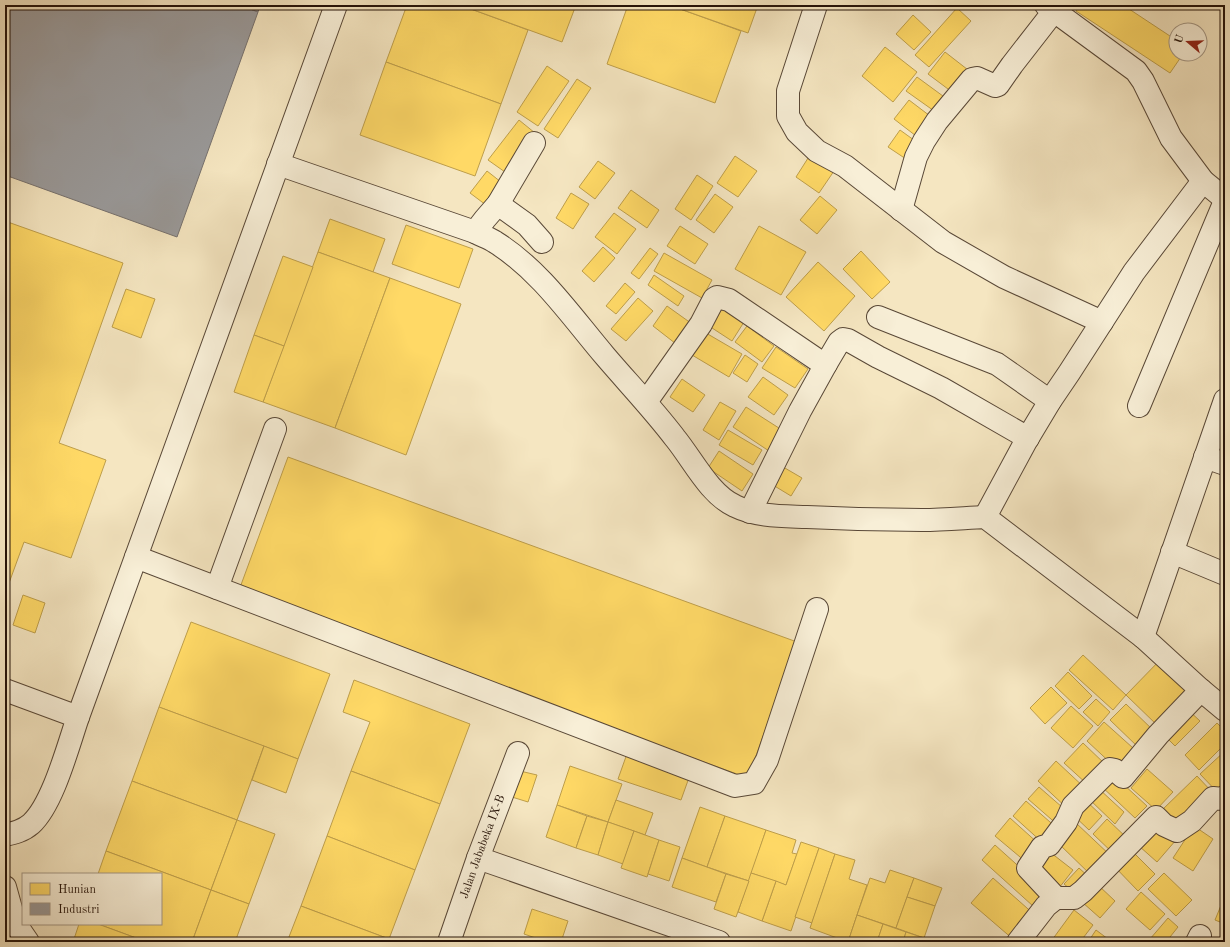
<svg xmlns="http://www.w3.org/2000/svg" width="1230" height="947" font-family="'Old Standard TT',serif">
	<rect width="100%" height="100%" fill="#f5e6c1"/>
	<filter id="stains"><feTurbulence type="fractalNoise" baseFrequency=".005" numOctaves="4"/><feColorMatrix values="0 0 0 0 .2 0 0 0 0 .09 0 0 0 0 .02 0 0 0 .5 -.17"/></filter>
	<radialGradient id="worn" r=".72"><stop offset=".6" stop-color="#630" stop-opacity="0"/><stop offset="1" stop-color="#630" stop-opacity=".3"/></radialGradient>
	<!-- homes -->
	<g fill="#ffd966" stroke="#be9e4a">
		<polygon points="407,5 460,5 528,30 501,104 386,62"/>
		<polygon points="460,5 576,5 562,42"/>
		<polygon points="628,5 669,5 741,31 715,103 607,64"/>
		<polygon points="669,5 758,5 748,33"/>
		<polygon points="1079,5 1123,5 1176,40 1176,54 1183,54 1170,73 1076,11"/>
		<polygon points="957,8 971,21 929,67 915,55"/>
		<polygon points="913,15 931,32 914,50 896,34"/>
		<polygon points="885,47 917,72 893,102 862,76"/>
		<polygon points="945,52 972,73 956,95 928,74"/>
		<polygon points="386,62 501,104 475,176 360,135"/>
		<polygon points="547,66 569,81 538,126 517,112"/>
		<polygon points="917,77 947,99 937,113 906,91"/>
		<polygon points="577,79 591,88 558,138 544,129"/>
		<polygon points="909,100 934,119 920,139 894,119"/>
		<polygon points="519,120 535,133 505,172 488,160"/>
		<polygon points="900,130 918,143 906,159 888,147"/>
		<polygon points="810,155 834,171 819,193 796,177"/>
		<polygon points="735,156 757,171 738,197 717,183"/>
		<polygon points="598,161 615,173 595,199 579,187"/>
		<polygon points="487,171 506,186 490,208 470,193"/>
		<polygon points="697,175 713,186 691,220 675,209"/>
		<polygon points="631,190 659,210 647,228 618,208"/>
		<polygon points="571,193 589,204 573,229 556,218"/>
		<polygon points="715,194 733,207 714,233 696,220"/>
		<polygon points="820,196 837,210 817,234 800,220"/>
		<polygon points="614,213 636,229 617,254 595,237"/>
		<polygon points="330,219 385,239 373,272 318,252"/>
		<polygon points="5,221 123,263 59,443 106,460 71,558 24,542 5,594"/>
		<polygon points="406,225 473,249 459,288 392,264"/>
		<polygon points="680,226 708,244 695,264 667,246"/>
		<polygon points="759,226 806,252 781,295 735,269"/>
		<polygon points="603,247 615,258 594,282 582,271"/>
		<polygon points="650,248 658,254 639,279 631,273"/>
		<polygon points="861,251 890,282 872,299 843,269"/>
		<polygon points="318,252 390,278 335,428 263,402"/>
		<polygon points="664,253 712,280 702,298 654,271"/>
		<polygon points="283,256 313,267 284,346 254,335"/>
		<polygon points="818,262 855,296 824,331 786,297"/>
		<polygon points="654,275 684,296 678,306 648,285"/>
		<polygon points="390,278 461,304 406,455 335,428"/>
		<polygon points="625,283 635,292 616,314 606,306"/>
		<polygon points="126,289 155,299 141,338 112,327"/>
		<polygon points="638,298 653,311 626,341 611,329"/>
		<polygon points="667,306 695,326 680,347 653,326"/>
		<polygon points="722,307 744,322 732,341 709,326"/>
		<polygon points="747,326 774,346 762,362 735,342"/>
		<polygon points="706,333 742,354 729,377 692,355"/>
		<polygon points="254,335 284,346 263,402 234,392"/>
		<polygon points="776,347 808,369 795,388 762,368"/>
		<polygon points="745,355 758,364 747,382 733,373"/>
		<polygon points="763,377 788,395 774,415 748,397"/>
		<polygon points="682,379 705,395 693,412 670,397"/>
		<polygon points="720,402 736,411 719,440 703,430"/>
		<polygon points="746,407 782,430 769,451 733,427"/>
		<polygon points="728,430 762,450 753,465 719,445"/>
		<polygon points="719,451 753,474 742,491 708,468"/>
		<polygon points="288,457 797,642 748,778 238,593"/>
		<polygon points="778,464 802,478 791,496 768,482"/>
		<polygon points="23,595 45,603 35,633 13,625"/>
		<polygon points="191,622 330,674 298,759 159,707"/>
		<polygon points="1083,655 1126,695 1113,710 1069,670"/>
		<polygon points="1163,657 1195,688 1158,726 1126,695"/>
		<polygon points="1068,672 1092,696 1079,709 1055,686"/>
		<polygon points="354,680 470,724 440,804 351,771 370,722 343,712"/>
		<polygon points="1051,687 1067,703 1045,724 1030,708"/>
		<polygon points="1096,699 1110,712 1098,726 1083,712"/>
		<polygon points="1126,704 1154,731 1138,747 1110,720"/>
		<polygon points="1071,706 1093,726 1073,748 1051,728"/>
		<polygon points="159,707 264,746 237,820 132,781"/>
		<polygon points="1187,709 1200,721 1175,746 1163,734"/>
		<polygon points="1104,722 1133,748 1116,768 1087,741"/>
		<polygon points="1217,723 1225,731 1225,744 1199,770 1185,755"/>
		<polygon points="1083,743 1106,765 1087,784 1064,763"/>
		<polygon points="264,746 298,759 286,793 252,780"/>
		<polygon points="628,751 691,772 681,800 618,779"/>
		<polygon points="1225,751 1225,790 1220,795 1200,774"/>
		<polygon points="1056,761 1086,789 1068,809 1038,781"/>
		<polygon points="570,766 622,784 608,822 557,805"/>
		<polygon points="1147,769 1173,792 1156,810 1131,788"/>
		<polygon points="351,771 440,804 415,870 327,836"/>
		<polygon points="520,771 537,775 528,802 512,797"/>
		<polygon points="1110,772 1147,806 1135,818 1099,784"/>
		<polygon points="1197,776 1213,793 1177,828 1161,811"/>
		<polygon points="132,781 237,820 211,890 106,851"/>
		<polygon points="1039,787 1070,814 1059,826 1028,799"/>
		<polygon points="1098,788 1124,812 1115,824 1088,798"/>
		<polygon points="1084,799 1102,816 1089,830 1071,813"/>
		<polygon points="616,800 653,813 645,835 608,822"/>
		<polygon points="1026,801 1058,829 1044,844 1013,816"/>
		<polygon points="557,805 587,816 576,848 546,837"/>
		<polygon points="700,807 725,816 707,867 682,858"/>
		<polygon points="587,816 608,822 598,855 576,848"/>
		<polygon points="725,816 766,830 749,881 707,867"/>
		<polygon points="1010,818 1040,845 1026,862 995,836"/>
		<polygon points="1107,819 1129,840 1115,855 1093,834"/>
		<polygon points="237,820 275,834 249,904 211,890"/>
		<polygon points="608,822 634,831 623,864 598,855"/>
		<polygon points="1076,823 1112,857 1093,877 1058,843"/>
		<polygon points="1158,824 1176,840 1157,862 1139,846"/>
		<polygon points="1194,826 1213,839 1193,871 1173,858"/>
		<polygon points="766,830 796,840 792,853 797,854 786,885 751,873"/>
		<polygon points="634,831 659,840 647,877 621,868"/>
		<polygon points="327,836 415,870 389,939 301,906"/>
		<polygon points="659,840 680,847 669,881 648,874"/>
		<polygon points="801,842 819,848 791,931 762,921 776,881 786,885"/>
		<polygon points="995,845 1046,891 1033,906 982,860"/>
		<polygon points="819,848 835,854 812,923 795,917"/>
		<polygon points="1129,848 1155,874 1138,891 1112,864"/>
		<polygon points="1046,849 1073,870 1059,888 1032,867"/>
		<polygon points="106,851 211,890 192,942 147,942 98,924 161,924 161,874 98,874"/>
		<polygon points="835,854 855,860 849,879 867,885 848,942 810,928"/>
		<polygon points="682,858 726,874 716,902 672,887"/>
		<polygon points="1079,868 1090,878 1075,893 1064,884"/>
		<polygon points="890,870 914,878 896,928 857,915 870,878 885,883"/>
		<polygon points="751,873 776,881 762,921 738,912"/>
		<polygon points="1164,873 1192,900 1176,916 1148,889"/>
		<polygon points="726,874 749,881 736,917 714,909"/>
		<polygon points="914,878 942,888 935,906 907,897"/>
		<polygon points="993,878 1036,916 1014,940 971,903"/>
		<polygon points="1098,885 1115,901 1100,918 1082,902"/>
		<polygon points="211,890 249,904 235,942 192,942"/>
		<polygon points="1141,892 1165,914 1150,930 1126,909"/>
		<polygon points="907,897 935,906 924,938 896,928"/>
		<polygon points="1222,903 1225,904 1225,924 1215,920"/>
		<polygon points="301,906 389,939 388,942 287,942"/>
		<polygon points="532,909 568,921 561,942 547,942 524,934"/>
		<polygon points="1074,910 1093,925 1080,942 1054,942 1052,940"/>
		<polygon points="857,915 883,924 877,942 848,942"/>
		<polygon points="1168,918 1178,927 1166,942 1153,942 1150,939"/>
		<polygon points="79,924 98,924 147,942 73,942"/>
		<polygon points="883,924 906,932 903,942 877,942"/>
		<polygon points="1096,930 1112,942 1088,942"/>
		<polygon points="906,932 924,938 923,942 903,942"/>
	</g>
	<!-- industry -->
	<g fill="#999" stroke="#76716e">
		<polygon points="5,5 240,5 258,12 177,237 5,175"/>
		<polygon points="240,5 260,5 258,12"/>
	</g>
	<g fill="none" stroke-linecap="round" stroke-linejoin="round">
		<defs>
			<g id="minor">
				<polyline points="816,5 788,91 788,116 797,132 817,151 845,166 943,242 1004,277 1102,322"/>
				<polyline points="1046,5 1136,71 1143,81 1171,138 1203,181 1225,199"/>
				<path d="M 278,164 L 475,232 C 482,236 489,238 495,242 C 540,270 571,316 605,356 C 628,383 653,409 675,438 C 693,460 709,494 735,506 C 757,517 784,516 807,517 C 845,519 884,520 922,520 C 943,520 964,518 985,517 L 1143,637 L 1201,690 L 1225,710"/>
				<polyline points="498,204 527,225 542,242"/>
				<polyline points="901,210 916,157 924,141 937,121 972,79 977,78 995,86 998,85 1012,65 1054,11"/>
				<polyline points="475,232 485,219 498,204 534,143"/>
				<polyline points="878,317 997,364 1050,401"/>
				<polyline points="826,364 839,342 843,339 848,340 878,357 941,388 1028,438"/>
				<polyline points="646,402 701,324 714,299 717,297 729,300 819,361 826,364 800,411 750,512"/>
				<polyline points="1139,406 1225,201"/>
				<polyline points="1205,457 1225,464"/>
				<polyline points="985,517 1026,441 1050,401 1069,373 1134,272 1203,181"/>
				<polyline points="1172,552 1225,574"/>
				<polyline points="136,557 735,786 754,783 767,760 817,609"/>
				<polyline points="217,588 275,429"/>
				<polyline points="1143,637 1225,400"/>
				<polyline points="5,690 78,717"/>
				<path d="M 5,835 C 14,833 23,831 31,824 C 53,804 68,746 78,717 L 336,5"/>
				<polyline points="478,858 719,942"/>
				<polyline points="5,887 15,923 28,942"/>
				<polyline points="1056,898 1028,868 1042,847 1049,845 1066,822 1073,806 1110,769 1115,770 1123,777 1158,735 1201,690"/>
				<path id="s1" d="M 449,942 L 478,858 L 518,753"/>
				<polyline points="1018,942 1046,906 1056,898 1074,898 1083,891 1156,817 1164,825 1177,831 1192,821 1213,798 1223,799 1225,797"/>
				<polyline points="1197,942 1200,936"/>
			</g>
		</defs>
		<!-- minor casing -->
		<use href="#minor" stroke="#594837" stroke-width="24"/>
		<!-- minor -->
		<use href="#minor" stroke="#f8efd7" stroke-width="22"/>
	</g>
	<g text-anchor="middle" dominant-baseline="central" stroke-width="4" stroke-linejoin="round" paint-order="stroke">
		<!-- street labels -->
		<g font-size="12" fill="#251309" stroke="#f8efd7">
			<text stroke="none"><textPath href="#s1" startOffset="101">Jalan Jababeka IX-B</textPath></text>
		</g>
	</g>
	<!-- margin -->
	<rect width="1230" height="947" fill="none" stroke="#f5e6c1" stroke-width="20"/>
	<rect x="6" y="6" width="1218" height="935" fill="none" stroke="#251309" stroke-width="2"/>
	<rect x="10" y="10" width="1210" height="927" fill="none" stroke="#251309"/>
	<!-- legend -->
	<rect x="22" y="873" width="140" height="52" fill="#f8efd7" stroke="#a49785"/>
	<rect x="30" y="883" width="20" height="12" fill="#ffd966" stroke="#a49785"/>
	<text x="58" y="893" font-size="12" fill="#251309">Hunian</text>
	<rect x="30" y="903" width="20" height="12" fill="#999999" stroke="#a49785"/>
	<text x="58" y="913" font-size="12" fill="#251309">Industri</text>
	<!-- north arrow -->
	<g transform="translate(1188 42) rotate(289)"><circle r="19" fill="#f8efd7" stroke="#a49785"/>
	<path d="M0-3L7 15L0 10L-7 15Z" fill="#8f2418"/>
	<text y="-6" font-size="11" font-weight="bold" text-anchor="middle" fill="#251309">U</text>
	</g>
	<rect width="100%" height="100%" filter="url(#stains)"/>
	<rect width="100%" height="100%" fill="url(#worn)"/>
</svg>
